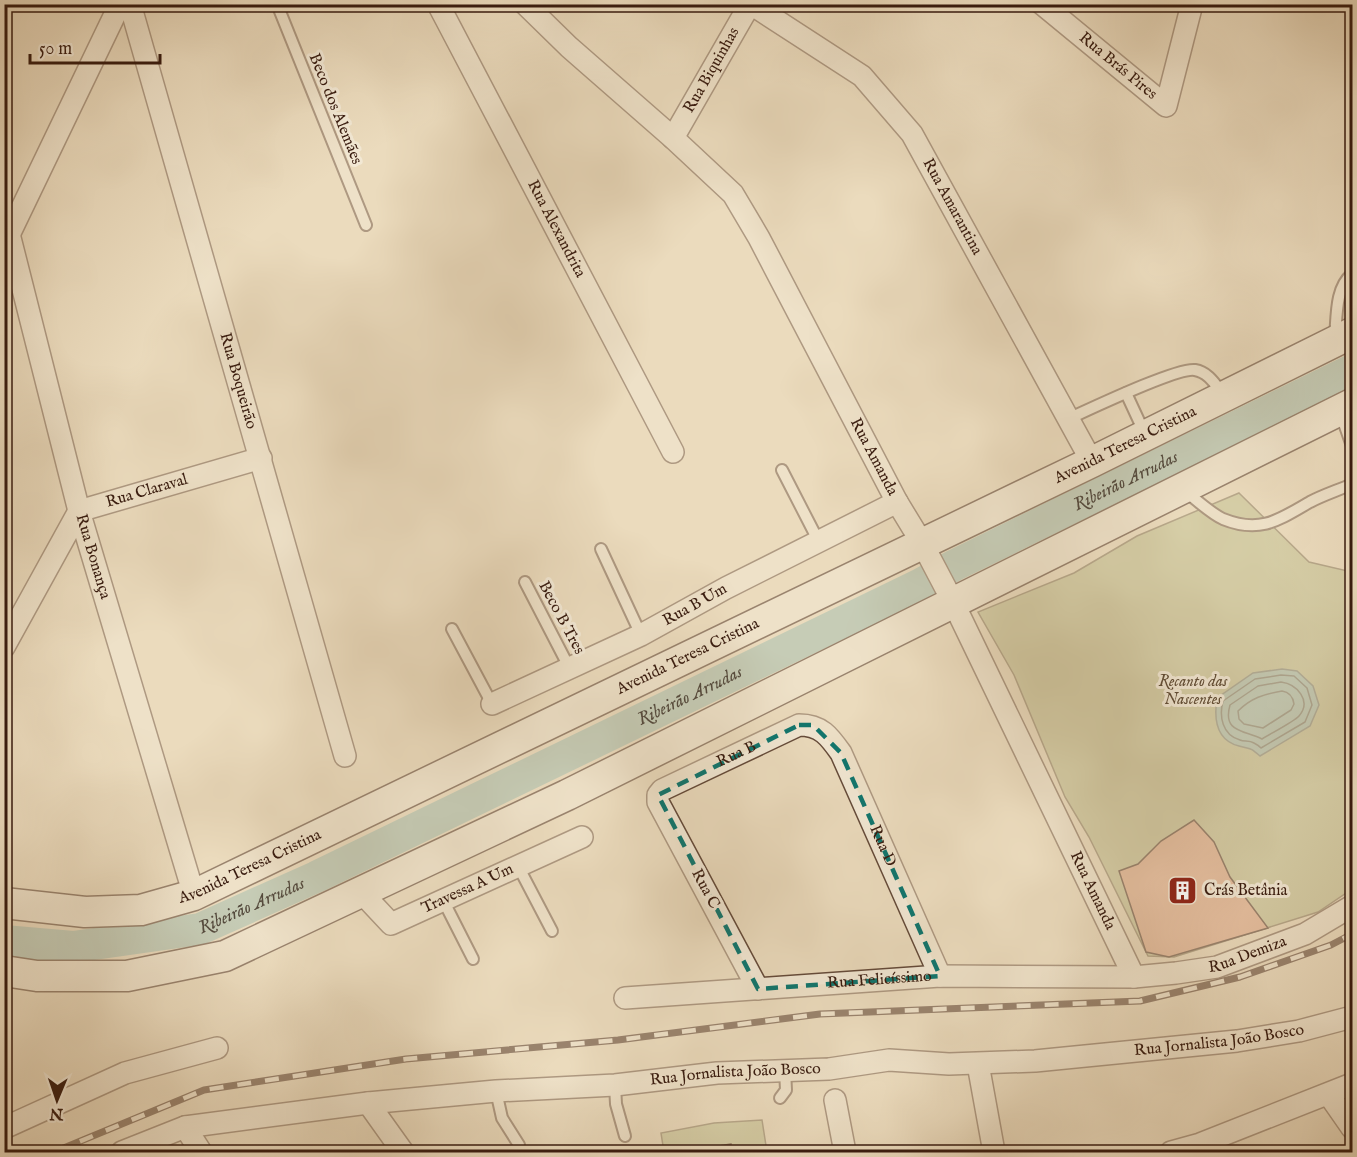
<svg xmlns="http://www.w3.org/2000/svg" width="1357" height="1157" font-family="'IM FELL English',serif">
	<rect width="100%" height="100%" fill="#ebdbbd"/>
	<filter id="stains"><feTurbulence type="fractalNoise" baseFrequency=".00333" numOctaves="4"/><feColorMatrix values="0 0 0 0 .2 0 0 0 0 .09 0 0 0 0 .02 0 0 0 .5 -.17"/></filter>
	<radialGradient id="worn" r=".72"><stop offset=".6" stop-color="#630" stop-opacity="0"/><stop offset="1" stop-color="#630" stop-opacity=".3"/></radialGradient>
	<!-- green -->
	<g fill="#bcbe8d" stroke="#7a6c4e" stroke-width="1.5">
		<polygon points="1239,493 1309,562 1352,572 1352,889 1318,912 1174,957 1148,956 1089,837 1065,797 1014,675 978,612 1074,573 1137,536"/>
		<polygon points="762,1120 767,1152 664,1152 661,1133 714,1123"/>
	</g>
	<!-- water -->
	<path fill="#99bbad" stroke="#727b6e" stroke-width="1.5" d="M 1282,669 L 1297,671 L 1313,686 L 1319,705 L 1310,726 L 1260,756 C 1248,746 1252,750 1239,746 C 1215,740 1214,717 1217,698 L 1253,673 Z"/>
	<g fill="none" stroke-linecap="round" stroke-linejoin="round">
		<!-- shore -->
		<g stroke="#686b5e" stroke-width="1.5">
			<path d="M 1281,675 L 1294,676 L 1307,688 L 1312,705 L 1305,722 L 1261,748 C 1259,746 1256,744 1254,743 C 1249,740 1244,742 1240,740 C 1222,735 1219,716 1223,701 L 1255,679 Z"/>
			<path d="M 1281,682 C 1297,684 1312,701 1299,716 C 1295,721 1270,734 1262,739 C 1245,730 1222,733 1230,705 L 1258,686 Z"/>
			<path d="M 1282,691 C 1289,692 1293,697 1294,704 L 1291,710 L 1263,728 L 1244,724 L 1239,719 L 1238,711 C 1251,698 1264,694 1282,691 Z"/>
		</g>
		<!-- river -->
		<path stroke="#99bbad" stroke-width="32" id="s1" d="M 4,941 L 73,947 L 200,929 L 316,877 L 919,585 L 955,565 L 1352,370"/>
	</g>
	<!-- building -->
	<g fill="#e19f7e" stroke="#381b0f" stroke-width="1.5">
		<polygon points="1194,820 1214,842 1230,877 1268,928 1169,957 1146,952 1119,871 1138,864 1161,841"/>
		<polygon points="731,1144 732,1152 686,1152"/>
	</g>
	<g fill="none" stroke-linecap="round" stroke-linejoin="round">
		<defs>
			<g id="lane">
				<polyline points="277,4 366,225"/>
				<path d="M 1335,338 C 1337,316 1335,288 1352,274"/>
				<polyline points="1126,393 1145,434"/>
				<polyline points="1340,412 1352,446"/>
				<path d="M 1068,419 C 1090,409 1178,367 1195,370 C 1208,372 1215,384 1223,394"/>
				<polyline points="782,470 819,542"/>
				<path d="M 1186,492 C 1197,500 1210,513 1223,519 C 1260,534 1279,520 1310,502 C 1323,495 1339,490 1352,484"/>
				<polyline points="601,549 641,635"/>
				<polyline points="525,582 570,669"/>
				<polyline points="452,629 492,704"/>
				<polyline points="518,866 552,931"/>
				<polyline points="443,900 473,959"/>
				<polyline points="615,1085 616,1104 625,1136"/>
				<polyline points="496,1091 502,1118 519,1145"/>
				<polyline points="780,1098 786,1090 785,1070"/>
			</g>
			<g id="street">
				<path id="s2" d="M 130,4 L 345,756"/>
				<path id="s3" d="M 438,4 L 673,452"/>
				<path id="s4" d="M 525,4 L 569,47 L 673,138 L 733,194 L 759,238 L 897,502 L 922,543 L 953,602 L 1134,977"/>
				<path id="s5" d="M 751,4 L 862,76 L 912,134 L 1092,462"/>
				<path id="s6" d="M 1042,4 L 1166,106 L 1192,4"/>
				<path id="s7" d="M 673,138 L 750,4"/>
				<path id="s8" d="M 4,214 L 79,511 L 194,895"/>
				<polyline points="7,239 120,4"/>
				<path id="s9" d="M 4,647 L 79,511 L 261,458"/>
				<path id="s10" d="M 492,704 L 641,635 L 726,588 L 897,502"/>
				<path id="s11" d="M 361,892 L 391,924 L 582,837"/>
				<path id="s12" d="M 758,989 L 658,802 L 658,795 L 662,790 L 799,725 C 821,725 829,736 841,753 L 940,976"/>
				<path id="s13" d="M 625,998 L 940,976 L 1134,977 L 1176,973 L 1217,967 L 1305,934 L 1352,906"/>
				<polyline points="978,1064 994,1152"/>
				<polyline points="1329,1095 1352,1128"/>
				<polyline points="835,1100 845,1152"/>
				<polyline points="368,1103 403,1152"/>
				<polyline points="185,1127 201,1152"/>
				<polyline points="4,1128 125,1073 217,1048"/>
				<path id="s14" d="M 122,1152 L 185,1127 L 368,1103 L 496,1091 L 615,1085 L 717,1073 L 829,1069 L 889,1060 L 949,1064 L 1035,1061 L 1237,1041 L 1299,1031 L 1352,1017"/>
				<polyline points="1171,1152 1200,1144 1352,1084"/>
			</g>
			<g id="secondary">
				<path id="s15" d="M 4,903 L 85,912 L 141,910 L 194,895 L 1092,462 L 1352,333"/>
				<polyline points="4,971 37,976 127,976 225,956 567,795 1352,404"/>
			</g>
		</defs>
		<!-- lane casing -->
		<use href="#lane" stroke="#654b3a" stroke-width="14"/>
		<!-- street casing -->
		<use href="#street" stroke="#654b3a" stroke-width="24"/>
		<!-- secondary casing -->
		<use href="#secondary" stroke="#381b0f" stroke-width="33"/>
		<!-- lane -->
		<use href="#lane" stroke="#f2e8d4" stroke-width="10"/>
		<!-- street -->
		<use href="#street" stroke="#f2e8d4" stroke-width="21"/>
		<!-- secondary -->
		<use href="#secondary" stroke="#f2e8d4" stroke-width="30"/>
		<defs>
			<polyline id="rail" points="54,1152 204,1090 406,1059 618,1040 820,1014 1140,1001 1240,977 1331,945 1352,934"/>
		</defs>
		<!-- rail casing -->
		<use href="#rail" stroke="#381b0f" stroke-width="7"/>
		<!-- rail -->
		<use href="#rail" stroke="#f2e8d4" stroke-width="4.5" stroke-dasharray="14" stroke-linecap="butt"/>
	</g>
	<!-- marked area -->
	<path d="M0 0H1357V1157H0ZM 799,725 L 813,725 L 841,753 L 940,976 L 758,989 L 658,795 Z" fill="#ebdbbd" fill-opacity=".55" fill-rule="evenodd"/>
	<path fill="none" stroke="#0f766e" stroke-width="4.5" stroke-dasharray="12 8" stroke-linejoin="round" d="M 799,725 L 813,725 L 841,753 L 940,976 L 758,989 L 658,795 Z"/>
	<!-- icons -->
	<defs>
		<symbol id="building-square" viewBox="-11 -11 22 22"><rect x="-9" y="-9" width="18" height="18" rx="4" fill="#8f2418" stroke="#f2e8d4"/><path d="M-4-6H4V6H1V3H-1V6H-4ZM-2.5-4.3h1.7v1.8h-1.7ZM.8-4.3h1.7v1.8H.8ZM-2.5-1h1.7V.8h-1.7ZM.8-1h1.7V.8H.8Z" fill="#fff"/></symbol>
	</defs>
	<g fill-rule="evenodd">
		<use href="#building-square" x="1166" y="874" width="33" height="33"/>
	</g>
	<g text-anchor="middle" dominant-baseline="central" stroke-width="6" stroke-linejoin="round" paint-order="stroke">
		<!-- street labels -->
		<g font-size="16" fill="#381b0f" stroke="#f2e8d4">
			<text stroke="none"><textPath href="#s6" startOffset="98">Rua Brás Pires</textPath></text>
			<text stroke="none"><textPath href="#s7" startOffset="78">Rua Biquinhas</textPath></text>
			<text transform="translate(335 109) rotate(68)">Beco dos Alemães</text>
			<text stroke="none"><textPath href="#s5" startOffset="292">Rua Amarantina</textPath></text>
			<text stroke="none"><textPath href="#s3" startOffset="254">Rua Alexandrita</textPath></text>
			<text stroke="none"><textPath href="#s2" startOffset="392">Rua Boqueirão</textPath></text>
			<text stroke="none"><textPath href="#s15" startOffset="1227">Avenida Teresa Cristina</textPath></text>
			<text stroke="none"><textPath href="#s4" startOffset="580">Rua Amanda</textPath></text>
			<text stroke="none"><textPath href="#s9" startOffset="226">Rua Claraval</textPath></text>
			<text stroke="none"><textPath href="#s8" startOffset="354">Rua Bonança</textPath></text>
			<text stroke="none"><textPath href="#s10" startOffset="226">Rua B Um</textPath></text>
			<text transform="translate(561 618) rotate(62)">Beco B Tres</text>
			<text stroke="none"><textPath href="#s15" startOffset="741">Avenida Teresa Cristina</textPath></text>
			<text stroke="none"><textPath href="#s12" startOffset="308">Rua B</textPath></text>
			<text stroke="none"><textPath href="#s12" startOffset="532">Rua D</textPath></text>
			<text stroke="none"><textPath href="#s15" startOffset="255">Avenida Teresa Cristina</textPath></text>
			<text stroke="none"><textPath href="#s11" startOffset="128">Travessa A Um</textPath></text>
			<text transform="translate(705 889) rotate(62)">Rua C</text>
			<text stroke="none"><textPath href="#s4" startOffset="1066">Rua Amanda</textPath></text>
			<text stroke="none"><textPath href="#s13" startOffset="626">Rua Demiza</textPath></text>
			<text stroke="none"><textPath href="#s13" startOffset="255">Rua Felicíssimo</textPath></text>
			<text stroke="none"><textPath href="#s14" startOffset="1107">Rua Jornalista João Bosco</textPath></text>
			<text stroke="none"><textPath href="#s14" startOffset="621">Rua Jornalista João Bosco</textPath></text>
		</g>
		<!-- park labels -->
		<g font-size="16" font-style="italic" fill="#604c35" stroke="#f2e8d4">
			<text x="1193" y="682">Recanto das<tspan x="1193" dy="18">Nascentes</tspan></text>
		</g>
		<!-- poi labels -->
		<g font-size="16" fill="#381b0f" stroke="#f2e8d4" text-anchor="start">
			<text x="1204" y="891">Crás Betânia</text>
		</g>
		<!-- water labels -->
		<g font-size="18" font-style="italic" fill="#554b3e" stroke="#f2e8d4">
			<text stroke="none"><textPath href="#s1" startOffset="1226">Ribeirão Arrudas</textPath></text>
			<text stroke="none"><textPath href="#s1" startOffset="740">Ribeirão Arrudas</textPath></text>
			<text stroke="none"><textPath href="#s1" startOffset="254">Ribeirão Arrudas</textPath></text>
		</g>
	</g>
	<!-- margin -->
	<rect width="1357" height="1157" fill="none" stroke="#ebdbbd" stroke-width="24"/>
	<rect x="6" y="6" width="1345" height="1145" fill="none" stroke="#381b0f" stroke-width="3"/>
	<rect x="12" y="12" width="1333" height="1133" fill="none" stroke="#381b0f" stroke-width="1.5"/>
	<!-- north arrow -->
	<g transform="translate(57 1100) rotate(182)" stroke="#f2e8d4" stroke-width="4.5" paint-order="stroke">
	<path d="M0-4.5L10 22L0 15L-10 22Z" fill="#381b0f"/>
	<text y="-9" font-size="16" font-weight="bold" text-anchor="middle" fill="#381b0f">N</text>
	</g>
	<!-- scale -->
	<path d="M30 54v9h130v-9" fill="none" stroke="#381b0f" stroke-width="3"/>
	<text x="39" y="54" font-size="18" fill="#381b0f" stroke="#f2e8d4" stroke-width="4.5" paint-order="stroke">50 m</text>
	<rect width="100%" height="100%" filter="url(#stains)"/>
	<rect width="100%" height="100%" fill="url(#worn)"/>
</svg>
